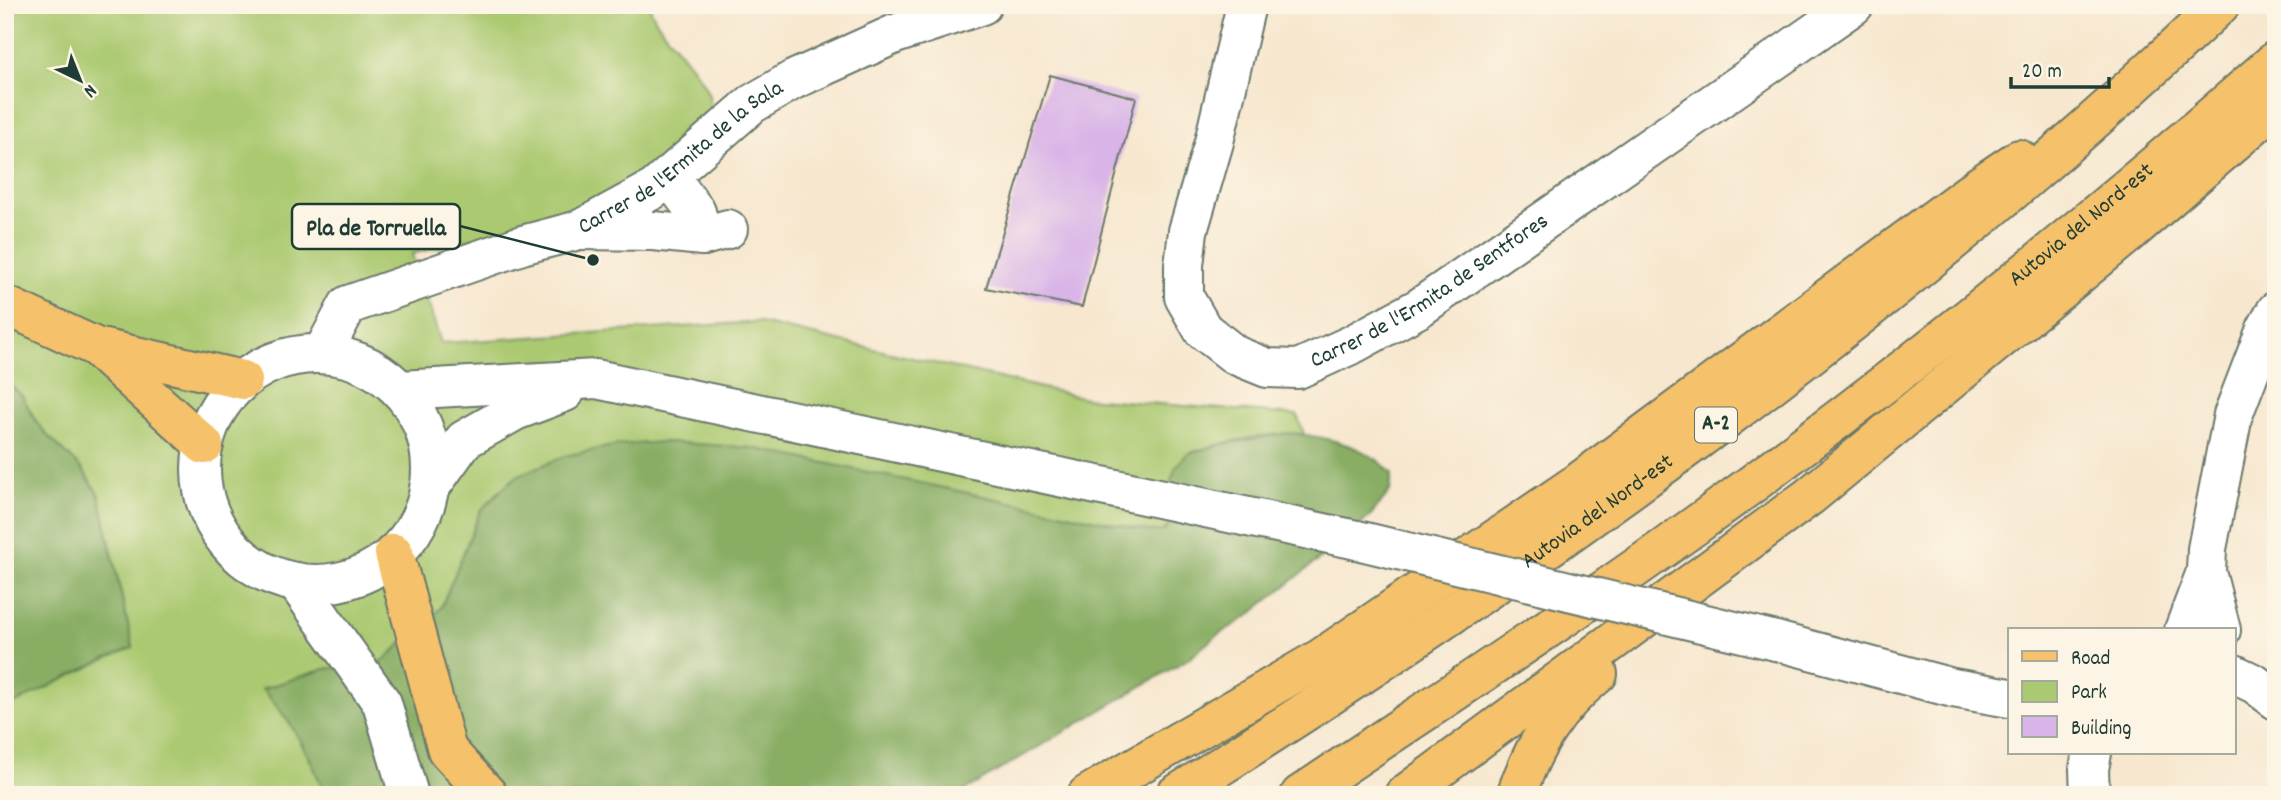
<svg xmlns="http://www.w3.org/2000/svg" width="2281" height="800" font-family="Dekko,sans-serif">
	<rect width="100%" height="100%" fill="#fcf5e5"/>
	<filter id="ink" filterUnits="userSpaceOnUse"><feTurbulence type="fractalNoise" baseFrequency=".0143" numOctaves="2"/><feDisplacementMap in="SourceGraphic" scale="14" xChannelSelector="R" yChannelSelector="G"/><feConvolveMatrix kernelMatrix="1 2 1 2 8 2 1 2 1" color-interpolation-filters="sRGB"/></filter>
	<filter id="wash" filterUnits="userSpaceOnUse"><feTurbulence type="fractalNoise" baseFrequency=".00686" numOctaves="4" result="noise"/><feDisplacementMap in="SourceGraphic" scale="28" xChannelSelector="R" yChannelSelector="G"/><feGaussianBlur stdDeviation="1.57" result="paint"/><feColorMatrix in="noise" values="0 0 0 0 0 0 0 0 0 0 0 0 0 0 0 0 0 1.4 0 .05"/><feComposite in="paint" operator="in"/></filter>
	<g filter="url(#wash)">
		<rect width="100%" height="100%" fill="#f7e7cf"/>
		<!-- green -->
		<path fill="#abc971" stroke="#658352" stroke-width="2" d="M 5,5 L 649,5 C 658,37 719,82 710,113 C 708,121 700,129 695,136 L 596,207 L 412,254 L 441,343 L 757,322 L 1085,398 L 1297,415 L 1304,434 C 1271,431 1218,443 1187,454 L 1174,495 L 1173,517 L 1164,531 L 1149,531 L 752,448 L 666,442 L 618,445 L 565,456 L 519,475 L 506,485 L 481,510 L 441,608 L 383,661 L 325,669 L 263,689 L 284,712 L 318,774 L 324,795 L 5,795 L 5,708 L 105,659 L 133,647 L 99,495 L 82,469 L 47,435 L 37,423 L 22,396 L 5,381 Z"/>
		<!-- forest -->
		<g fill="#88ad63" stroke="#54754c" stroke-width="2">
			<polygon points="5,381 22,396 37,423 47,435 82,469 99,495 133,648 105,659 5,708"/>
			<path d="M 1288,433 C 1323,436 1368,445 1392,474 L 1390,491 L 1370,516 L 1347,537 L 1247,617 L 1216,636 L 1188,659 L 957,795 L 324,795 C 312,756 290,719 262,689 L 325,669 L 383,661 L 441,608 L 481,510 L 506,485 L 519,475 L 565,456 L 618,445 L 666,442 L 753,448 L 1149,531 L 1164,531 L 1173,517 L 1174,495 L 1171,481 L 1176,467 L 1187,454 L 1223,444 Z"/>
		</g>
		<g id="blocks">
			<!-- building -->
			<polygon fill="#d9b4e8" points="1050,75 1136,98 1082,307 986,288"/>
		</g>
	</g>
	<g filter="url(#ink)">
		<use href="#blocks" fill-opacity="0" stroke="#6b786a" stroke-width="2"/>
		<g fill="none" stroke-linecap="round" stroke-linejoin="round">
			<defs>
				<g id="minor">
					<path id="s1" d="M 1246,5 L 1214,142 L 1188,231 L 1184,265 L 1184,297 L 1203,330 L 1235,355 L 1267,368 L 1298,369 L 1353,344 L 1419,308 L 1854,5"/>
					<polyline points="669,176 696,212 703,236"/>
					<polyline points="581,230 653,231 703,236 728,229"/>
					<path id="s2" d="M 322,354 L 348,305 L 522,245 L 579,230 L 654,189 L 752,104 L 793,80 L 895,34 L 982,5"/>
					<circle cx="316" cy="469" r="115"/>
					<polyline points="400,390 596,379 1357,540"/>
					<polyline points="429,489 464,440 515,411 565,392"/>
					<polyline points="296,582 382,703 409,795"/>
					<polyline points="2184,630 2206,572"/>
					<polyline points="2221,630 2206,572 2207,549 2233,415 2266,329 2276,311"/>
					<polyline points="1776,641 1953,688 2010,698"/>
					<polyline points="2234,674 2255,684 2276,700"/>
					<polyline points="2090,795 2089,769 2092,753"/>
				</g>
				<g id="major">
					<polyline points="5,305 96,347 243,380"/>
					<polyline points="98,349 204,445"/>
				</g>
				<g id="highway">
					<polyline points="394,553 447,750 488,795"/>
					<polyline points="1087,795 1321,658 1579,482 1979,186 2019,159"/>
					<path id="s3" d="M 1175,795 C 1543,564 1904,305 2220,5"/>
					<path id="s4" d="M 1300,795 C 1432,706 1566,619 1696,525 C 1896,380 2090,224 2276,60"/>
					<polyline points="1404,795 1810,496 2128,234 2276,106"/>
					<path d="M 1516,795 C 1534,744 1556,708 1598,674"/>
				</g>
			</defs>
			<!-- minor casing -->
			<use href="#minor" stroke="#6b786a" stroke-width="42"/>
			<!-- major casing -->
			<use href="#major" stroke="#6b786a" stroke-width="42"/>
			<!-- highway casing -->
			<use href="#highway" stroke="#6b786a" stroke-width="42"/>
			<!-- path -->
			<polyline stroke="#6b786a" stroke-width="4.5" stroke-dasharray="2 5" stroke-linecap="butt" points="2270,278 2276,266"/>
			<!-- minor -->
			<use href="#minor" stroke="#fff" stroke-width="38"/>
			<!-- major -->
			<use href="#major" stroke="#f5c16b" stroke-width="38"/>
			<!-- highway -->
			<use href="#highway" stroke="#f5c16b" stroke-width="38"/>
			<defs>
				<polyline id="minor-bridge" points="1357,540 1776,641"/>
			</defs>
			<!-- minor-bridge casing -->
			<use href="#minor-bridge" stroke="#6b786a" stroke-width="42" stroke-linecap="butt"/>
			<!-- minor-bridge -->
			<use href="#minor-bridge" stroke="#fff" stroke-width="38"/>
		</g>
	</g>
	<g text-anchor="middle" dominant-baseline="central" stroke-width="5" stroke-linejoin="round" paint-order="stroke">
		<!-- shield labels -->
		<rect fill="#fcf5e5" stroke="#617469" stroke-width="2" x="1695" y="407.5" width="42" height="35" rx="5"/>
		<g font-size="21" font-weight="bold" fill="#1f3d34">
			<text x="1716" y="425">A-2</text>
		</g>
		<!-- street labels -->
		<g font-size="23" fill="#1f3d34" stroke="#fcf5e5">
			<text stroke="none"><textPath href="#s2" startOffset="424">Carrer de l'Ermita de la Sala</textPath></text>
			<text stroke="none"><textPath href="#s4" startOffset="968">Autovia del Nord-est</textPath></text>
			<text stroke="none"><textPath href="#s1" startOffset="597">Carrer de l'Ermita de Sentfores</textPath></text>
			<text stroke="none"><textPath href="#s3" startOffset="509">Autovia del Nord-est</textPath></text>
		</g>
	</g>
	<!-- callouts -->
	<path fill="none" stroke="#1f3d34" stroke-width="2.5" d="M593 260L460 226"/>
	<circle fill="#1f3d34" stroke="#fcf5e5" stroke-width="2.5" cx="593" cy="260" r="7"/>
	<rect fill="#fcf5e5" stroke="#1f3d34" stroke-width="2.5" x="292" y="204" width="168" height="45" rx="7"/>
	<g font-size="24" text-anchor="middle" font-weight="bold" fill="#1f3d34">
		<text x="376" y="235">Pla de Torruella</text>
	</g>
	<!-- margin -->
	<rect width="2281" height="800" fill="none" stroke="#fcf5e5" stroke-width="28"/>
	<!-- legend -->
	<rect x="2008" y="628" width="228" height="126" fill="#fcf5e5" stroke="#a4ab9e" stroke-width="2"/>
	<rect x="2022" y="651" width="35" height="10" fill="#f5c16b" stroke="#a4ab9e" stroke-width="2"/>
	<text x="2071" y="664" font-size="21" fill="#1f3d34">Road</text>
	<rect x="2022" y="681" width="35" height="21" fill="#abc971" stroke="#a4ab9e" stroke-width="2"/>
	<text x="2071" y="698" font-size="21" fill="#1f3d34">Park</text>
	<rect x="2022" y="716" width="35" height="21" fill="#d9b4e8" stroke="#a4ab9e" stroke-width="2"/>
	<text x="2071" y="734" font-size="21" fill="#1f3d34">Building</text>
	<!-- north arrow -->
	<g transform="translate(80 80) rotate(137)" stroke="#fcf5e5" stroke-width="5" paint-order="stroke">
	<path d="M0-5L12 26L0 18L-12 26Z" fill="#1f3d34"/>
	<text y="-10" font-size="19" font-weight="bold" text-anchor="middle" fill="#1f3d34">N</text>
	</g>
	<!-- scale -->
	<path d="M2011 77v10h98v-10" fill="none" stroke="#1f3d34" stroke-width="3.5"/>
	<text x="2022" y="77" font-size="21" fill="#1f3d34" stroke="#fcf5e5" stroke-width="5" paint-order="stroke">20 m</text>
</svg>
